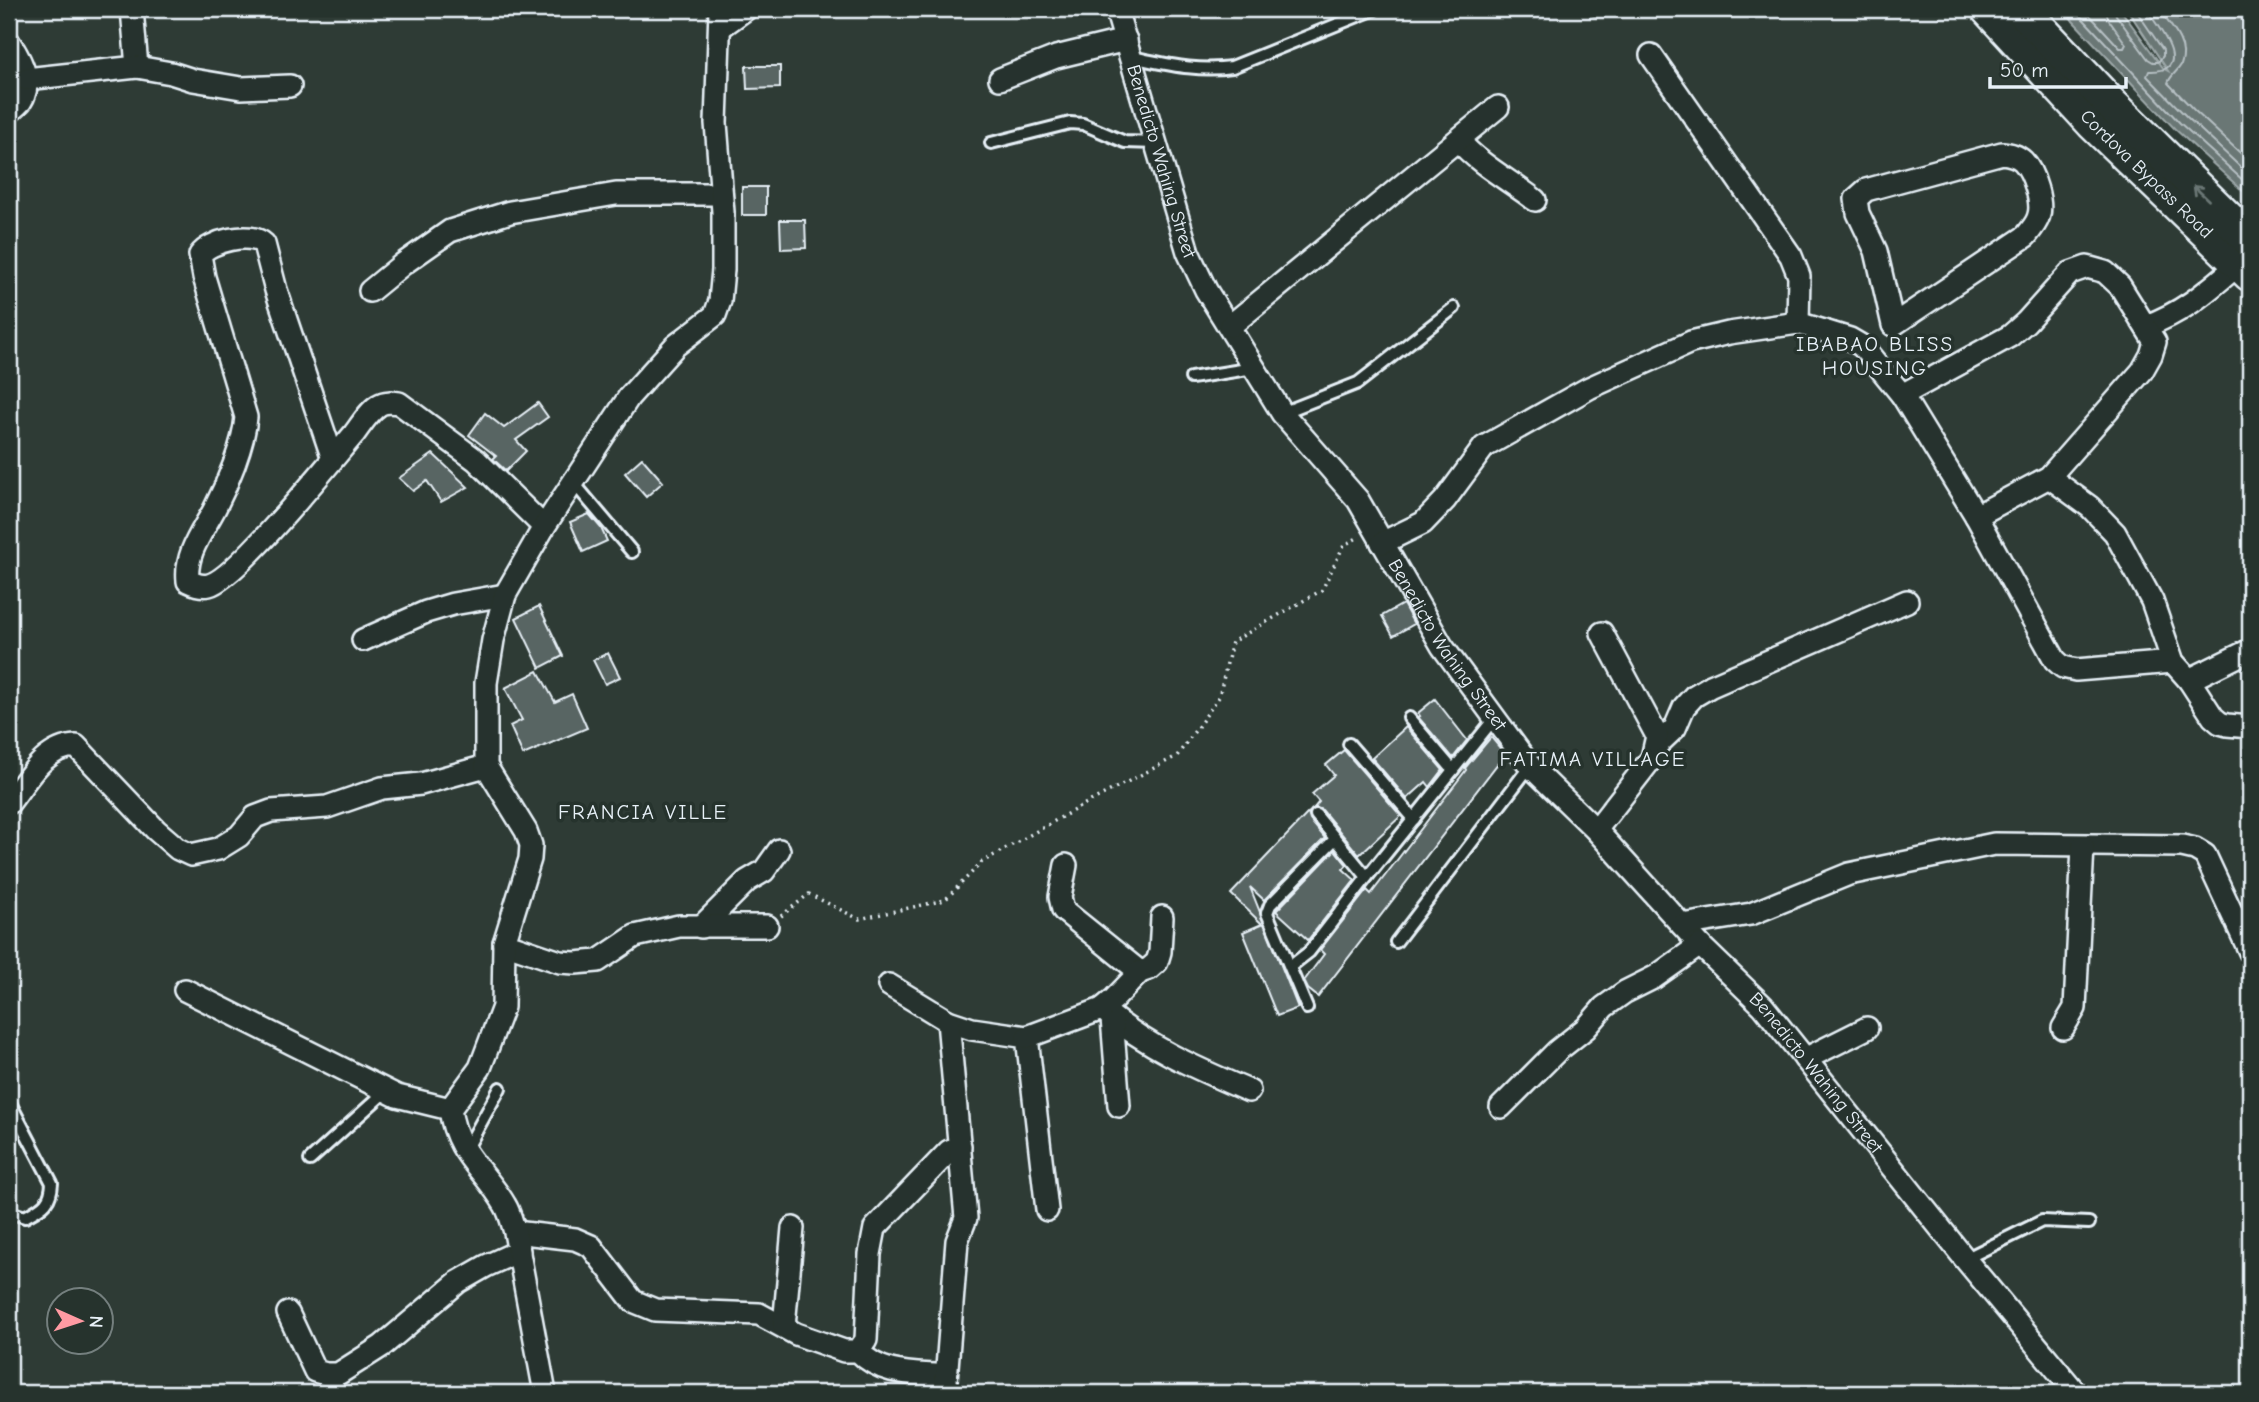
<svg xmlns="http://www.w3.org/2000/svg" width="2259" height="1402" font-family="'Comic Neue',sans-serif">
	<rect width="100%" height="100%" fill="#2e3b35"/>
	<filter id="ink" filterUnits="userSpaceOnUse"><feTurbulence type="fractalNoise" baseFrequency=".0143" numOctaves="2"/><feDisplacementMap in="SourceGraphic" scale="14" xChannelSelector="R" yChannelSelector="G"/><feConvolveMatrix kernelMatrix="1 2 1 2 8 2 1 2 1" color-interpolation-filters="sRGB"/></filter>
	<g filter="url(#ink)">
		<!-- water -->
		<polygon fill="#6b7775" stroke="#9da8a9" stroke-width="2" points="2065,9 2120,9 2164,69 2168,71 2127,9 2250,9 2250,192 2243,191 2175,129 2073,21"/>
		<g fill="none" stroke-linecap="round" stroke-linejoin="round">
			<!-- shore -->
			<g stroke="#b6c0c4" stroke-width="2">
				<polyline points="2074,9 2180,123 2246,183 2250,185"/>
				<polyline points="2084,9 2120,48 2124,48 2126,44 2108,19 2106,9"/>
				<polyline points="2115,9 2116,15 2148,59 2153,62 2158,62 2163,56 2163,50 2135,9"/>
				<path d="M 2146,9 C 2157,25 2197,73 2149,71 L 2147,76 L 2187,117 L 2250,176"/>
				<path d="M 2158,9 C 2169,24 2190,44 2181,65 C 2177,72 2170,76 2168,83 L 2194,110 L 2250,162"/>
			</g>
		</g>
		<!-- building -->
		<g fill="#596563" stroke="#e8f1f8" stroke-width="2">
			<polygon points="746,66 780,66 780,88 747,89"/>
			<rect x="742" y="187" width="24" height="28"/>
			<polygon points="780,220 805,220 806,248 781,249"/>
			<polygon points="538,403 548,417 516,440 526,451 506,471 493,459 496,456 469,435 485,413 504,428"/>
			<polygon points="433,454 468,487 441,502 427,481 413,491 399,478"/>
			<polygon points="642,458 663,482 646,497 625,473"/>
			<polygon points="589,514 601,528 607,541 583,552 570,522"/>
			<polygon points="1403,604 1414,624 1393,636 1382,616"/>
			<polygon points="539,606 563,656 540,668 516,618"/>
			<polygon points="608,653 620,677 605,684 593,660"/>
			<polygon points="538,671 555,702 572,694 587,728 523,755 510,726 522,720 505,688"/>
			<polygon points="1435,699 1467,740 1453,758 1418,717 1420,716 1418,713"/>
			<polygon points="1406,727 1443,770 1430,787 1426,782 1407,799 1372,758"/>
			<polygon points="1491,737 1505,754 1318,997 1308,989 1304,981 1324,954 1320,950 1367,890 1371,894 1466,770 1465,768"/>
			<polygon points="1344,750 1401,816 1359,855 1322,810 1314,808 1319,802 1312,794 1334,775 1326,765"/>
			<polygon points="1308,813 1310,820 1325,838 1264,900 1250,887 1298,1008 1277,1016 1243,932 1262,924 1231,894"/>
			<polygon points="1335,850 1347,865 1343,869 1355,880 1308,940 1276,911"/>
		</g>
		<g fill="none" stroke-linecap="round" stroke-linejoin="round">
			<defs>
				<g id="service">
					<polyline points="1596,9 1608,9"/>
					<path d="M 1131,57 C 1167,64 1196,72 1232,67 L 1375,9"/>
					<polyline points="991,143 1070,123 1083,124 1125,142 1156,143"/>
					<polyline points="1191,378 1254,368"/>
					<polyline points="1282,413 1358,383 1454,308"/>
					<polyline points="573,482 632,552"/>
					<polyline points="1409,718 1453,770"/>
					<polyline points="1349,744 1414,819"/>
					<polyline points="1316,815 1367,877"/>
					<polyline points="1396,942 1530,766"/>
					<polyline points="1291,966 1309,952 1367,877 1494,719"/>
					<polyline points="1307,1008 1267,913 1270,905 1334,840"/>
					<path d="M 9,1101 L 52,1183 C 51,1204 42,1207 25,1217 L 9,1212"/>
					<polyline points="466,1150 500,1088"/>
					<polyline points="310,1160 386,1091"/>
					<polyline points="1965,1259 2042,1221 2089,1223"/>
				</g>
				<g id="minor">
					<polyline points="132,9 137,67"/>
					<path id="s1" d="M 1116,9 L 1188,252 L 1206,290 L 1282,413 L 1358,500 L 1442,646 L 1530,766 L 1596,830 L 1700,945 L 1763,1006 L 1965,1259 L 2076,1393"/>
					<polyline points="721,27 746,9"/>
					<path d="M 9,42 C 20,58 33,83 21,101 C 18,105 12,109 9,113"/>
					<polyline points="1651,55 1791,256 1799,276 1798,323"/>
					<polyline points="26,79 137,67 171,73 193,80 241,88 290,86"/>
					<polyline points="1000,79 1056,57 1126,40"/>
					<path d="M 1458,140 C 1480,165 1509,180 1535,200"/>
					<path d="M 2002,153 C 2010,154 2017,155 2023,161 C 2033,171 2044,204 2038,218 C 2036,224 2030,231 2026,236 L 1893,325 L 1876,251 L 1858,213 L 1856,199 L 1866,190 Z"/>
					<polyline points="370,291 403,264 450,231 510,212 616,194 721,194"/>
					<polyline points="1230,326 1498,107"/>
					<path d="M 2146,326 C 2186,311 2207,291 2239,264"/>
					<polyline points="1902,395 2010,336 2026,322 2070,273 2087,267 2105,272 2120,286 2155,342 2151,355 2142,371 2049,477 1976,516"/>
					<path d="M 333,459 L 276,290 L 264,244 C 251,231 209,241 200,255 L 204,277 L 246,417 C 244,444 227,485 214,510 C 201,534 185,554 188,581 C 194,584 201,587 209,585 C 237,578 330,462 354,434 C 361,425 369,411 379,405 C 385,401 392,402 399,403 L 476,460 L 544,527"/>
					<polyline points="2049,477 2090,507 2115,533 2152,601 2173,662 2189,680 2213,717 2220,723 2227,725 2250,727"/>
					<polyline points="1382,543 1423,523 1445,500 1484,447 1589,388 1691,342 1729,333 1798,323 1850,339 1862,346 1902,395 1976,516 2055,660 2063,667 2076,670 2173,662"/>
					<polyline points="363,640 426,612 453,604 505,595"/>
					<polyline points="2189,680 2250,650"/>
					<polyline points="1656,746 1675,728 1684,707 1694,696 1711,686 1907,601"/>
					<path d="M 9,803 C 27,780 44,747 76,746 L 156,830 L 178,849 L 191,855 L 218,849 L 239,836 L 255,817 L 271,811 L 327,807 L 382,788 L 421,784 L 486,766"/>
					<polyline points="1596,830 1652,758 1657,736 1602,633"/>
					<polyline points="1066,865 1060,897 1063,910 1140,972"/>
					<polyline points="1682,925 1751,914 1849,874 1994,844 2182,846 2195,849 2205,855 2250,952"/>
					<polyline points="701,927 747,881 764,871 779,850"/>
					<polyline points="504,943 560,962 575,963 598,961 635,936 679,926 767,926"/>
					<polyline points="889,985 948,1021 972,1029 1027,1037 1047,1210"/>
					<polyline points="185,990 397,1096 450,1109"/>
					<path d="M 1102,1009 C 1147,1047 1195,1068 1249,1091"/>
					<polyline points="1112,1018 1119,1106"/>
					<polyline points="2063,1028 2075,1008 2083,846"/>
					<polyline points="1027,1037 1102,1009 1114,999 1140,972 1149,969 1157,962 1160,952 1162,917"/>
					<polyline points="1805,1059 1867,1028"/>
					<polyline points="1501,1107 1557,1051 1586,1028 1604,1007 1625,992 1655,977 1700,945"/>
					<path d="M 515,1232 L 575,1239 L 591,1246 L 633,1301 L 655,1310 L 759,1314 L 796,1334 L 844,1351 L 858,1351 C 882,1376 913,1373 946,1376"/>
					<polyline points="288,1313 315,1371 326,1374 338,1374 382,1346 458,1282 486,1266 519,1251"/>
					<polyline points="784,1326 793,1228"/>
					<polyline points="858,1351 866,1340 870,1254 875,1228 949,1151 960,1146"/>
					<path d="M 545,1393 L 515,1232 C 512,1223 510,1213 505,1205 C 484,1169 456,1154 450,1109 L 480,1068 L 503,1007 L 504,943 L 530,859 L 531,845 L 526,831 L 486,766 L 486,683 L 493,640 L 505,595 L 544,527 L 629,397 L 675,346 L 715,315 L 720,301 L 723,270 L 723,212 L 716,123 L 720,9"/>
					<polyline points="945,1393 957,1241 966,1218 948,1021"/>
				</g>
				<g id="primary">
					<path id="s2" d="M 1988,9 L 2093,123 L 2250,274"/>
					<polyline points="2021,9 2111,104 2250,240"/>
				</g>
			</defs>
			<!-- service casing -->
			<use href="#service" stroke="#e8f1f8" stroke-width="16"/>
			<!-- minor casing -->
			<use href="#minor" stroke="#e8f1f8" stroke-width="26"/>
			<!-- primary casing -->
			<use href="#primary" stroke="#e8f1f8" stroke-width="38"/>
			<!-- path -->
			<polyline stroke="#e8f1f8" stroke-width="3.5" stroke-dasharray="2 5" stroke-linecap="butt" points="781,916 809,894 859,919 945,900 982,862 1083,805 1177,756 1219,697 1232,642 1322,590 1344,545 1359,537"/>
			<!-- service -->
			<use href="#service" stroke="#26332d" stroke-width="10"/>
			<!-- minor -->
			<use href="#minor" stroke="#26332d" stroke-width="21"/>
			<!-- primary -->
			<use href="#primary" stroke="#26332d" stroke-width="33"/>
		</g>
		<!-- one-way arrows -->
		<defs><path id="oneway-shaft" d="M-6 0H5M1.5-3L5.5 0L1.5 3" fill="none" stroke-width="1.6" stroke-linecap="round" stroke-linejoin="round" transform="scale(1.75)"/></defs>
		<use stroke="#6a7674" href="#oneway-shaft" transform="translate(2201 193) rotate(-136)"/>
	</g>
	<g text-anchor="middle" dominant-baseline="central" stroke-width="7" stroke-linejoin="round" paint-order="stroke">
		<!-- street labels -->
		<g font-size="19" fill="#e8f1f8" stroke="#26332d">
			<text stroke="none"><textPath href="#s1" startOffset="159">Benedicto Wahing Street</textPath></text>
			<text stroke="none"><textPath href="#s2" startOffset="229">Cordova Bypass Road</textPath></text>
			<text stroke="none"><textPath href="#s1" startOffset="726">Benedicto Wahing Street</textPath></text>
			<text stroke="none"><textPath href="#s1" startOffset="1293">Benedicto Wahing Street</textPath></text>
		</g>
		<!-- neighbourhood labels -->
		<g font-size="21" letter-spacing="2" fill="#e8f1f8" stroke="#26332d">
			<text x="1875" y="344">IBABAO BLISS<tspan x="1875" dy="24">HOUSING</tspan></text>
			<text x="1593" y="759">FATIMA VILLAGE</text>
			<text x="643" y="812">FRANCIA VILLE</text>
		</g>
	</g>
	<!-- margin -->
	<rect width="2259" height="1402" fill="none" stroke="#26332d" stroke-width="35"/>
	<rect x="18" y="18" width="2224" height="1367" fill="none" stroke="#e8f1f8" stroke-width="2.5" filter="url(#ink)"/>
	<!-- north arrow -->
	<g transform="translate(80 1321) rotate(93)"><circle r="33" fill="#26332d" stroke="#747f7e" stroke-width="2"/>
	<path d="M0-5L12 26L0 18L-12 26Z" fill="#ff9aa2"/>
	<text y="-10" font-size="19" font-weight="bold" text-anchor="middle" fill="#e8f1f8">N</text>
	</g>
	<!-- scale -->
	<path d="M1990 77v10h136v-10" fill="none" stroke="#e8f1f8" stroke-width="3.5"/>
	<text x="2000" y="77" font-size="21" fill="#e8f1f8" stroke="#26332d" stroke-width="5" paint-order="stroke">50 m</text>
</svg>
